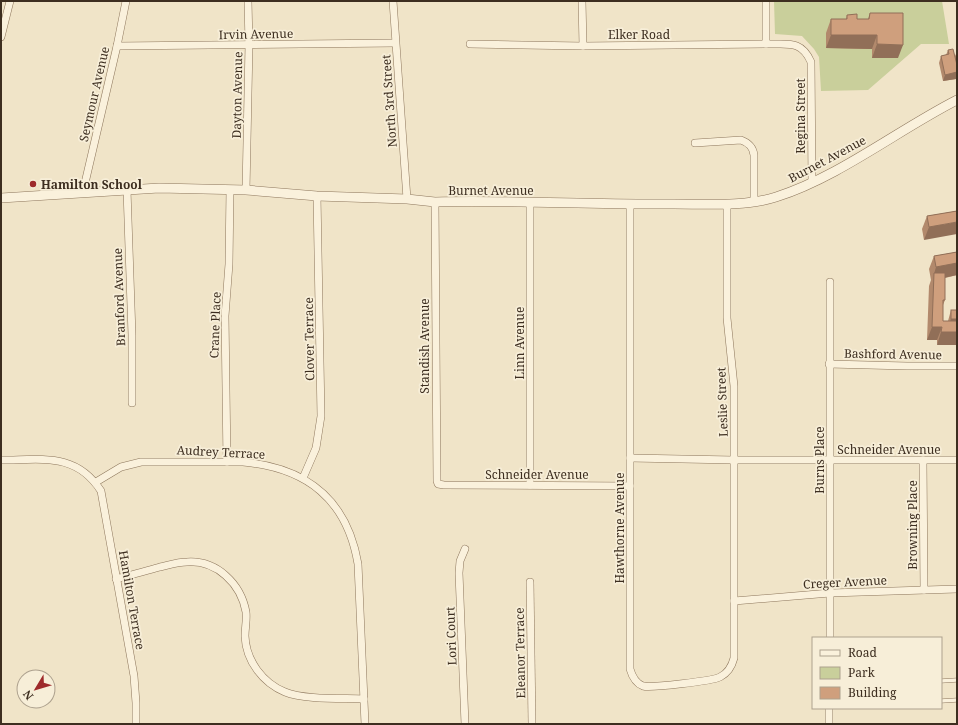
<svg xmlns="http://www.w3.org/2000/svg" width="958" height="725" font-family="'Noto Serif',serif">
	<rect width="100%" height="100%" fill="#f0e4c8"/>
	<!-- green -->
	<polygon fill="#c9cf9b" points="774,1 942,1 949,44 921,44 868,90 821,91 819,57 814,49 802,36 775,34"/>
	<g fill="none" stroke-linecap="round" stroke-linejoin="round">
		<defs>
			<g id="service">
				<polyline points="941,681 957,680"/>
				<polyline points="941,701 957,700"/>
			</g>
			<g id="minor">
				<polyline points="393,1 407,199"/>
				<polyline points="582,1 583,46"/>
				<polyline points="766,1 766,44"/>
				<polyline points="1,37 10,1"/>
				<path d="M 470,44 L 583,46 L 766,44 C 787,45 801,39 811,62 L 812,183"/>
				<polyline points="117,46 395,43"/>
				<path d="M 695,143 L 741,140 C 749,143 753,147 754,155 L 754,201"/>
				<polyline points="127,190 132,335 132,403"/>
				<polyline points="246,190 249,45 248,1"/>
				<polyline points="85,193 85,183 117,46 126,1"/>
				<polyline points="435,202 437,481 438,484 444,485 630,486"/>
				<path d="M 630,204 L 630,669 C 632,676 635,683 643,686 C 651,688 712,681 720,677 C 728,673 732,666 734,658 L 734,386 L 727,318 L 727,204"/>
				<polyline points="829,364 907,366 957,366"/>
				<polyline points="630,458 734,460 957,460"/>
				<path d="M 1,460 C 42,460 76,452 101,491 L 134,676 L 136,703 L 136,724"/>
				<polyline points="923,460 924,590"/>
				<polyline points="227,462 225,316 229,264 230,190"/>
				<polyline points="303,478 316,448 321,416 317,196"/>
				<path d="M 96,482 L 121,467 L 141,462 L 243,462 C 307,468 347,499 358,564 L 365,724"/>
				<polyline points="530,485 530,202"/>
				<polyline points="465,549 460,561 459,573 465,724"/>
				<path d="M 116,579 C 131,575 146,571 160,567 C 169,565 178,562 187,562 C 217,560 241,584 246,612 C 247,620 245,628 245,636 C 246,661 263,683 285,692 C 304,700 343,698 364,699"/>
				<polyline points="530,582 532,724"/>
				<polyline points="734,601 830,593 957,589"/>
				<polyline points="830,638 830,282"/>
				<polyline points="829,724 829,708"/>
			</g>
			<path id="tertiary" d="M 1,198 L 159,188 L 246,190 L 317,196 L 407,199 L 435,202 C 515,200 594,205 674,204 C 706,204 745,207 776,197 C 839,177 898,130 957,100"/>
		</defs>
		<!-- service casing -->
		<use href="#service" stroke="#8d765c" stroke-width="4.5"/>
		<!-- minor casing -->
		<use href="#minor" stroke="#8d765c" stroke-width="8"/>
		<!-- tertiary casing -->
		<use href="#tertiary" stroke="#8d765c" stroke-width="10"/>
		<!-- service -->
		<use href="#service" stroke="#faf1dc" stroke-width="3.5"/>
		<!-- minor -->
		<use href="#minor" stroke="#faf1dc" stroke-width="7"/>
		<!-- tertiary -->
		<use href="#tertiary" stroke="#faf1dc" stroke-width="9"/>
	</g>
	<!-- wall -->
	<g fill="#b2896c">
		<polygon points="870,13 898,58 872,58 872,49 826,48 826,33 831,19 846,19 847,15 857,19 868,19"/>
		<polygon points="948,50 955,56 957,52 957,76 956,79 943,81 939,63 941,56 946,55"/>
		<polygon points="957,211 924,240 922,229 927,216"/>
		<polygon points="957,252 957,275 945,278 945,300 943,305 943,321 948,321 951,310 957,310 937,345 937,340 927,340 929,286 931,280 929,269 934,256"/>
	</g>
	<!-- shaded-wall -->
	<g fill="#916f58">
		<polygon points="831,35 877,35 872,49 826,48"/>
		<polygon points="877,44 903,45 898,58 872,58"/>
		<polygon points="957,72 957,76 956,79 943,81 945,75"/>
		<polygon points="957,222 957,234 924,240 929,227"/>
		<polygon points="957,263 957,275 934,280 934,274 936,267"/>
		<polygon points="951,319 957,319 957,329 947,329"/>
		<polygon points="932,327 942,327 937,340 927,340"/>
		<polygon points="941,332 957,332 957,345 937,345"/>
	</g>
	<!-- building -->
	<g fill="#cf9f7d" stroke="#916f58">
		<polygon points="870,13 903,13 903,45 877,44 877,35 831,35 831,19 847,19 847,15 857,14 857,19 869,19"/>
		<polygon points="953,49 957,65 957,72 945,75 941,56 949,54 948,50"/>
		<polygon points="957,211 957,222 929,227 927,216"/>
		<polygon points="957,252 957,263 936,267 934,256"/>
		<polygon points="934,273 945,273 945,300 943,300 943,321 957,321 957,332 941,332 942,327 932,327"/>
		<rect x="951" y="310" width="6" height="9"/>
	</g>
	<!-- markers -->
	<circle fill="#9e2a2b" stroke="#f7eed8" stroke-width="1.5" cx="33" cy="184" r="4"/>
	<g text-anchor="middle" dominant-baseline="central" stroke-width="3.5" stroke-linejoin="round" paint-order="stroke">
		<!-- street labels -->
		<g font-size="12" fill="#3d2e20" stroke="#f7eed8">
			<text transform="translate(256 34) rotate(-1)">Irvin Avenue</text>
			<text x="639" y="34">Elker Road</text>
			<text transform="translate(94 94) rotate(-77)">Seymour Avenue</text>
			<text transform="translate(237 95) rotate(-89)">Dayton Avenue</text>
			<text transform="translate(389 101) rotate(-94)">North 3rd Street</text>
			<text transform="translate(800 116) rotate(-90)">Regina Street</text>
			<text transform="translate(827 159) rotate(-28)">Burnet Avenue</text>
			<text x="491" y="190">Burnet Avenue</text>
			<text transform="translate(119 297) rotate(-92)">Branford Avenue</text>
			<text transform="translate(215 325) rotate(-88)">Crane Place</text>
			<text transform="translate(309 339) rotate(-91)">Clover Terrace</text>
			<text transform="translate(519 343) rotate(-90)">Linn Avenue</text>
			<text transform="translate(424 346) rotate(-90)">Standish Avenue</text>
			<text transform="translate(893 354) rotate(1)">Bashford Avenue</text>
			<text transform="translate(722 402) rotate(-92)">Leslie Street</text>
			<text x="889" y="449">Schneider Avenue</text>
			<text transform="translate(221 452) rotate(3)">Audrey Terrace</text>
			<text transform="translate(819 460) rotate(-90)">Burns Place</text>
			<text x="537" y="474">Schneider Avenue</text>
			<text transform="translate(912 525) rotate(-90)">Browning Place</text>
			<text transform="translate(619 528) rotate(-90)">Hawthorne Avenue</text>
			<text transform="translate(845 582) rotate(-3)">Creger Avenue</text>
			<text transform="translate(132 600) rotate(80)">Hamilton Terrace</text>
			<text transform="translate(451 636) rotate(-92)">Lori Court</text>
			<text transform="translate(520 653) rotate(-91)">Eleanor Terrace</text>
		</g>
		<!-- poi labels -->
		<g font-size="12" font-weight="bold" fill="#3d2e20" stroke="#f7eed8" text-anchor="start">
			<text x="41" y="184">Hamilton School</text>
		</g>
	</g>
	<!-- border -->
	<rect width="958" height="725" fill="none" stroke="#3d2e20" stroke-width="4"/>
	<!-- legend -->
	<rect x="812" y="637" width="130" height="72" fill="#f7eed8" stroke="#ada18e"/>
	<rect x="820" y="650" width="20" height="6" fill="#faf1dc" stroke="#ada18e"/>
	<text x="848" y="657" font-size="12" fill="#3d2e20">Road</text>
	<rect x="820" y="667" width="20" height="12" fill="#c9cf9b" stroke="#ada18e"/>
	<text x="848" y="677" font-size="12" fill="#3d2e20">Park</text>
	<rect x="820" y="687" width="20" height="12" fill="#cf9f7d" stroke="#ada18e"/>
	<text x="848" y="697" font-size="12" fill="#3d2e20">Building</text>
	<!-- north arrow -->
	<g transform="translate(36 689) rotate(232)"><circle r="19" fill="#f7eed8" stroke="#ada18e"/>
	<path d="M0-3L7 15L0 10L-7 15Z" fill="#9e2a2b"/>
	<text y="-6" font-size="11" font-weight="bold" text-anchor="middle" fill="#3d2e20">N</text>
	</g>
</svg>
